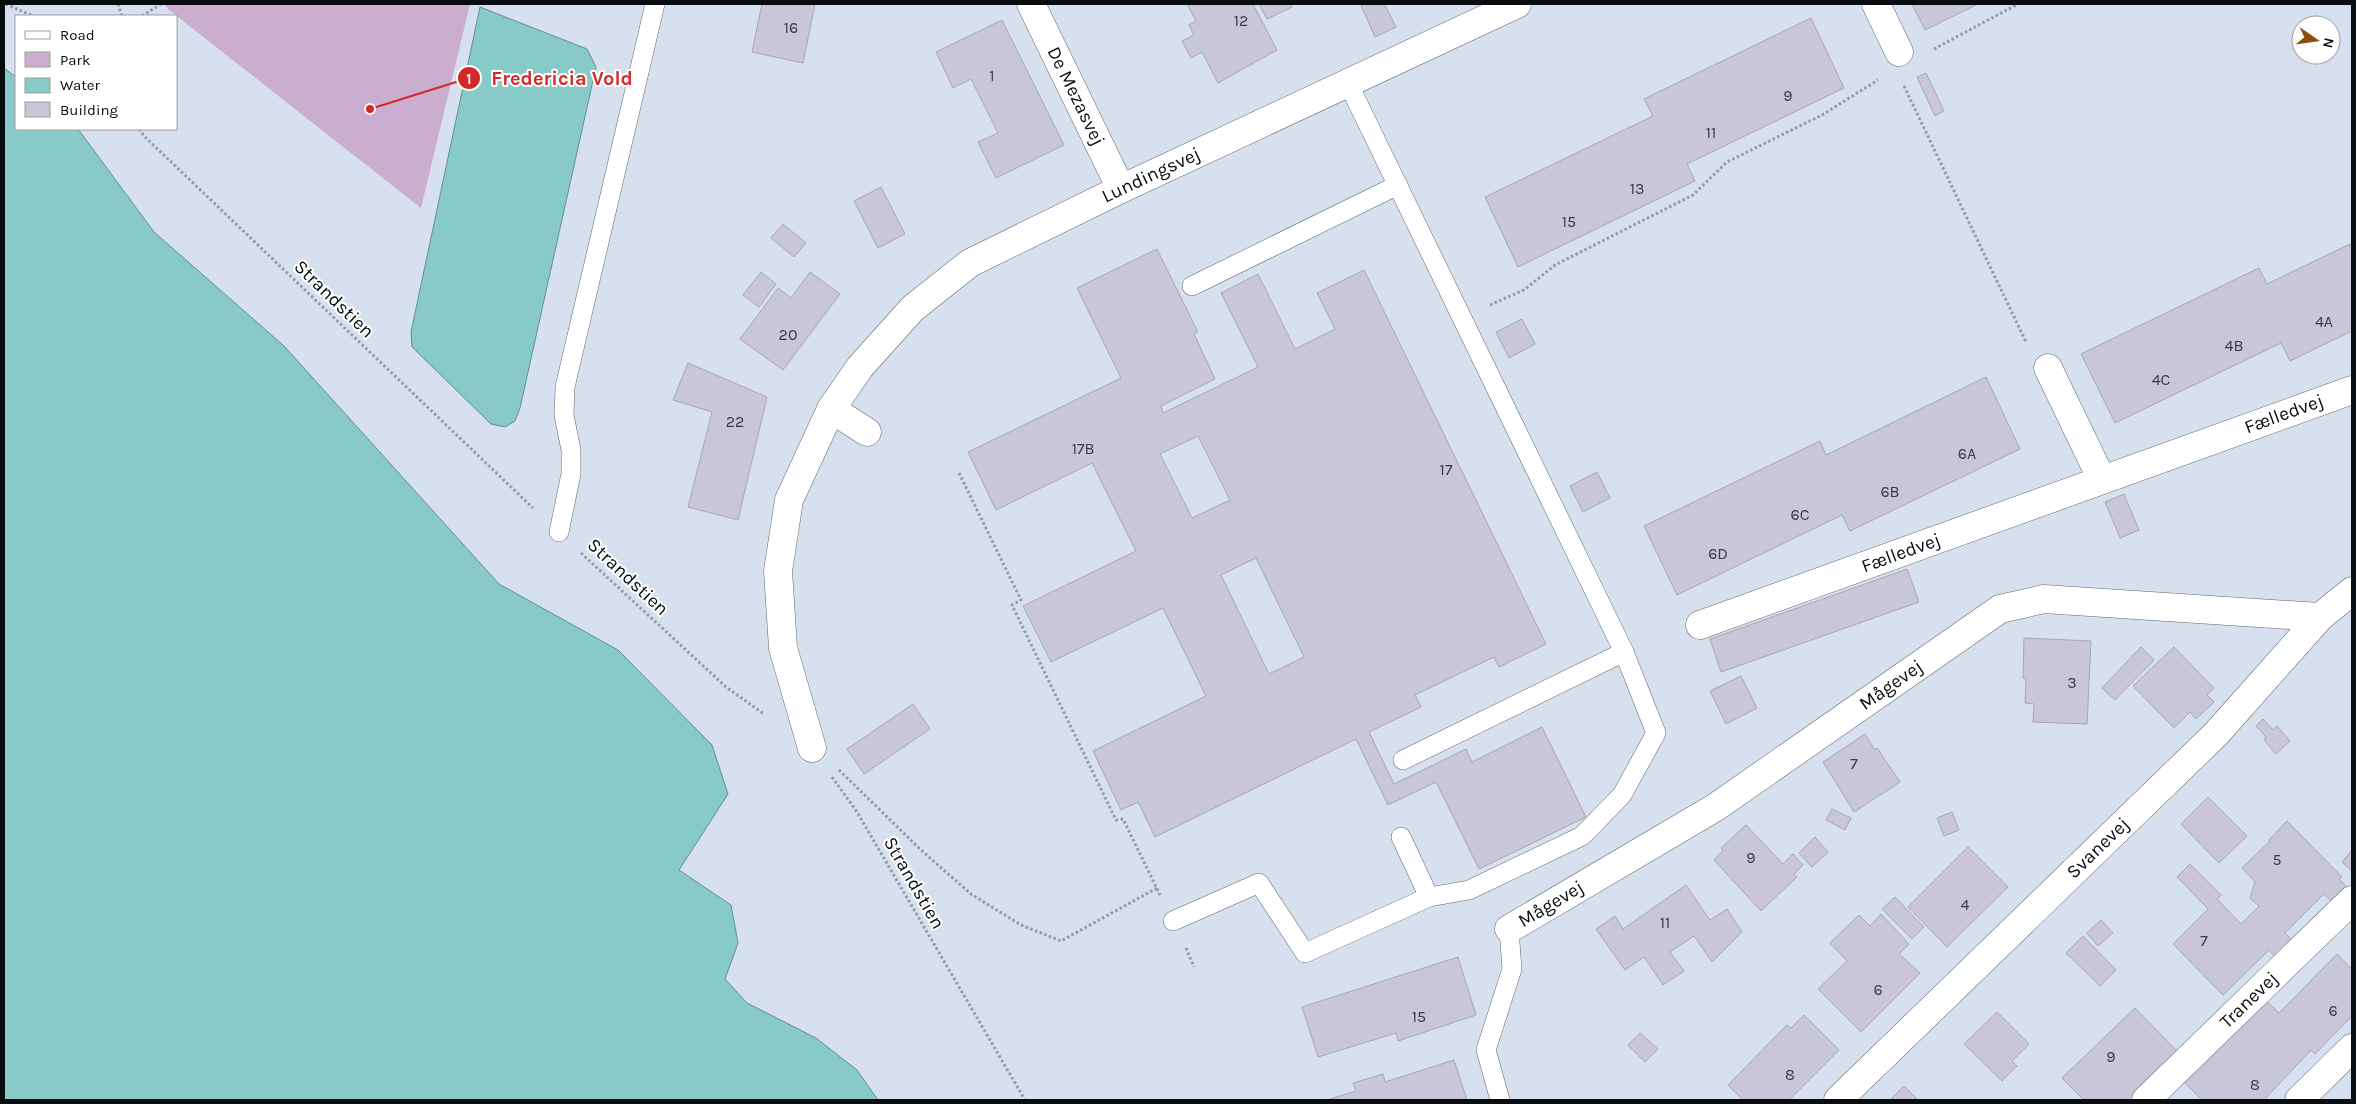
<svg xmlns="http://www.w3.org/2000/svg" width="2356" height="1104" font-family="Karla,sans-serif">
	<rect width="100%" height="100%" fill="#d6e0ef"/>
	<!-- green -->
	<polygon fill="#cbadcf" points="165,4 470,4 421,208 169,10"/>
	<!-- water -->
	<g fill="#88cac7" stroke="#629190">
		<polygon points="480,7 587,49 596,67 520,408 515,421 505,427 491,424 412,347 411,332"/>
		<polygon points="4,68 16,77 16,129 78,129 154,232 284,346 499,584 618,650 712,745 728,794 679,870 731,905 738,943 725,979 747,1003 816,1038 857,1070 878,1100 4,1100"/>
	</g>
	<!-- building -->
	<g fill="#c8c6d7" stroke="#a7a6b5" fill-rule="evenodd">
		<polygon points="762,4 815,4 803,63 752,52"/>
		<polygon points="1187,4 1253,4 1277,50 1218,83 1202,52 1191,58 1182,41 1194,35 1189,25 1196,21"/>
		<polygon points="1259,4 1290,4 1292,7 1267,19"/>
		<polygon points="1363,4 1387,4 1385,5 1396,27 1375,37 1361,5"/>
		<polygon points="1912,4 1978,4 1925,30"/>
		<polygon points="1811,18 1844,88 1687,164 1695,181 1518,267 1485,197 1653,116 1644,99"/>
		<polygon points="1002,20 1064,145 996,178 978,142 998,133 971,79 953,88 936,52"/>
		<polygon points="1926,73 1944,111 1935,116 1917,77"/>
		<polygon points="881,187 905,234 878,248 854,201"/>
		<polygon points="783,224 806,243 794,257 771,238"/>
		<polygon points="2350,244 2352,250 2352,331 2290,361 2281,343 2115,423 2081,354 2259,268 2267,284"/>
		<path d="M 1157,249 L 1198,332 L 1194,334 L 1215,379 L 1161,406 L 1163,413 L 1258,367 L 1221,293 L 1258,274 L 1295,349 L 1335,329 L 1317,293 L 1364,270 L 1546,644 L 1499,667 L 1494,657 L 1415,695 L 1421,707 L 1369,732 L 1394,784 L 1466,749 L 1472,762 L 1542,727 L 1586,817 L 1479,869 L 1436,782 L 1388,805 L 1356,739 L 1155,837 L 1138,802 L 1121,810 L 1093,751 L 1206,696 L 1163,608 L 1051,662 L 1023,606 L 1136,551 L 1092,463 L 996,510 L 968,452 L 1121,378 L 1077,288 ZM 1198,436 L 1230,500 L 1192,518 L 1160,454 ZM 1256,558 L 1304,657 L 1269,674 L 1221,575 Z"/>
		<polygon points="761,272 776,284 759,307 743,295"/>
		<polygon points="810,272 840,294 783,370 740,339 778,288 791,298"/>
		<polygon points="1522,319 1535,344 1509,358 1496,332"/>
		<polygon points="688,363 767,397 738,520 688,507 712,412 673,400"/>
		<polygon points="1986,377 2020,449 1850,531 1842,515 1677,595 1644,526 1820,441 1826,455"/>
		<polygon points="1597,472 1610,498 1583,512 1570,486"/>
		<polygon points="2124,494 2139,530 2120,538 2105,502"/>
		<polygon points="1907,569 1919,602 1721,672 1710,639"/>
		<polygon points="2024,638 2091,641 2087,724 2033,722 2034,704 2025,703 2026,678 2023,678"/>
		<polygon points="2141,647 2154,660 2115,700 2102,688"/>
		<polygon points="2174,647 2214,688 2207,695 2214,702 2196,719 2190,712 2174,728 2133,686"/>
		<polygon points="1741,676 1757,708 1726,724 1710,691"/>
		<polygon points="913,704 930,729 864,774 847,749"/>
		<polygon points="2263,719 2273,730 2277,726 2290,741 2276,754 2264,740 2266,737 2256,726"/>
		<polygon points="1865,734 1875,750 1877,748 1900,782 1854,812 1823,762"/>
		<polygon points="2208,797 2247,836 2219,863 2181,824"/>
		<polygon points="1832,809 1851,818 1845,830 1826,820"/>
		<polygon points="1952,812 1959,830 1944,836 1937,818"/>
		<polygon points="2287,821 2342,877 2339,879 2350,890 2335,905 2324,894 2285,933 2294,942 2277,959 2269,950 2223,995 2173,944 2208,909 2177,877 2190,864 2221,895 2217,899 2241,924 2259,906 2250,898 2255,882 2242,868 2270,841 2269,840"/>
		<polygon points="1746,825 1783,864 1793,854 1803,865 1794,874 1797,877 1761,911 1714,860 1723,850 1721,848"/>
		<polygon points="1815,837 1828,852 1812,867 1799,853"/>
		<polygon points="1968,847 2008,887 1947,947 1908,907"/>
		<polygon points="2352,850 2352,871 2342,862"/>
		<polygon points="1686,885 1710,920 1727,909 1742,932 1712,962 1694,936 1670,952 1684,971 1663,985 1644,957 1625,970 1596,929 1615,916 1623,929"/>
		<polygon points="1895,897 1924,927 1912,939 1882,909"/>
		<polygon points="1881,914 1909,944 1899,954 1920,973 1861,1032 1818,989 1847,961 1830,943 1859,915 1870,926"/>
		<polygon points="2101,920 2113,933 2098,946 2087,933"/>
		<polygon points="2083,936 2116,970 2100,986 2066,953"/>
		<polygon points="2337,954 2352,969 2352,1016 2315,1054 2311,1050 2264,1100 2202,1100 2182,1080 2263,998 2279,1013"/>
		<polygon points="1458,957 1476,1015 1398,1041 1396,1033 1318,1057 1302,1007"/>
		<polygon points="2135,1008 2179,1053 2130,1100 2084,1100 2062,1078"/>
		<polygon points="1997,1012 2029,1044 2012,1061 2017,1066 2002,1081 1964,1044"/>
		<polygon points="1804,1015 1839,1050 1789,1100 1743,1100 1728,1085 1787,1025 1791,1028"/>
		<polygon points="1640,1033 1658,1049 1645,1062 1628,1045"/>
		<polygon points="1454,1060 1467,1100 1327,1100 1356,1091 1353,1083 1383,1074 1385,1082"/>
		<polygon points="1904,1086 1918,1100 1890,1100"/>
	</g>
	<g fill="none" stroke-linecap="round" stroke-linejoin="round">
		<defs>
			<g id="service">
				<polyline points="1348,83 1624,652 1656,733 1622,795 1582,836 1469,890 1429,897 1401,837"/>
				<polyline points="1192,286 1398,185"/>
				<polyline points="559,532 571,474 571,450 564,415 565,387 655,4"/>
				<polyline points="1403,760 1624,652"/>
				<polyline points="1173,921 1259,883 1305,953 1429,897"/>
				<polyline points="1500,1100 1486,1050 1512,969 1509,929"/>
			</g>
			<g id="minor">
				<polyline points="1031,4 1121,189"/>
				<polyline points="1876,4 1899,52"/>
				<polyline points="2048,368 2102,480"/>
				<polyline points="831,409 867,432"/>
				<polyline points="1700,625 2352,390"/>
				<polyline points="812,748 783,648 778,571 789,500 831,409 860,367 913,308 970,263 1121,189 1517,4"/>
				<polyline points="1509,929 1716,807 2000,609 2044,599 2320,617"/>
				<polyline points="1838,1100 2216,734 2320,617 2352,591"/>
				<polyline points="2146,1100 2352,900"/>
				<polyline points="2299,1100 2352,1048"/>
			</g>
		</defs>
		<!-- service casing -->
		<use href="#service" stroke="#5f6875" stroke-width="20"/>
		<!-- minor casing -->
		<use href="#minor" stroke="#5f6875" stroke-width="29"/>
		<!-- path -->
		<g stroke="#939ba6" stroke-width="3" stroke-dasharray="2.5 2.5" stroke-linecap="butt">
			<polyline points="6,4 33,16"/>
			<polyline points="118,4 122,16"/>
			<polyline points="142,16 161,4"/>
			<polyline points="1934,49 2018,4"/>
			<polyline points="1904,86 2026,342"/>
			<polyline points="139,129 145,137 533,508"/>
			<polyline points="1490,305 1524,290 1555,265 1693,195 1727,162 1822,115 1878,80"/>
			<polyline points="959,473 1021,600 1012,605 1116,820 1123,819 1160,895"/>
			<polyline points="581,553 726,687 764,714"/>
			<polyline points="839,770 921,850 971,894 1021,925 1061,941 1157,888"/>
			<polyline points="832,777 857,812 1025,1100"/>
			<polyline points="1186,948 1194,967"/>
		</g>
		<!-- service -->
		<use href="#service" stroke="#fff" stroke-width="19"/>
		<!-- minor -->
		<use href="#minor" stroke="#fff" stroke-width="28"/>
	</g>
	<g text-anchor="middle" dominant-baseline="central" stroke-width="4" stroke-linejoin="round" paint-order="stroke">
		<!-- number labels -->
		<g font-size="16" fill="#393b42">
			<text x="1241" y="20">12</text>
			<text x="791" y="27">16</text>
			<text x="992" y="75">1</text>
			<text x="1788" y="95">9</text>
			<text x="1711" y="132">11</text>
			<text x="1637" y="188">13</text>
			<text x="1569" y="221">15</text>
			<text x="2324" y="321">4A</text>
			<text x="788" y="334">20</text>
			<text x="2234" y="345">4B</text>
			<text x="2161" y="379">4C</text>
			<text x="735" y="421">22</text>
			<text x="1083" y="448">17B</text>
			<text x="1967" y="453">6A</text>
			<text x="1446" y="469">17</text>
			<text x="1890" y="491">6B</text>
			<text x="1800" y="514">6C</text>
			<text x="1718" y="553">6D</text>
			<text x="2072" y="682">3</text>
			<text x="1854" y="763">7</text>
			<text x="1751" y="857">9</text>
			<text x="2277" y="859">5</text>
			<text x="1965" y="904">4</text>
			<text x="1665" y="922">11</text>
			<text x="2204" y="940">7</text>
			<text x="1878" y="989">6</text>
			<text x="2333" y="1010">6</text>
			<text x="1419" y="1016">15</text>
			<text x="2111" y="1056">9</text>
			<text x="1790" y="1074">8</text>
			<text x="2255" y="1084">8</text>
		</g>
		<!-- street labels -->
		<g font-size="19" fill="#090d11" stroke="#fff">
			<text transform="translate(1076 96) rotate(64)">De Mezasvej</text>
			<text transform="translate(1151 175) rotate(-25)">Lundingsvej</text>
			<text transform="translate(334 299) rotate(44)">Strandstien</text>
			<text transform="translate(2284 414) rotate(-20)">Fælledvej</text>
			<text transform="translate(1901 553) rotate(-20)">Fælledvej</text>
			<text transform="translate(628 577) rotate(43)">Strandstien</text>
			<text transform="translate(1891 685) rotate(-35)">Mågevej</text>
			<text transform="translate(2098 848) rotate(-44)">Svanevej</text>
			<text transform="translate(914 883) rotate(60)">Strandstien</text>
			<text transform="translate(1551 904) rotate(-31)">Mågevej</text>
			<text transform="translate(2249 1000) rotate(-44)">Tranevej</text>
		</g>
	</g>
	<!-- callouts -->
	<path fill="none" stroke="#d62828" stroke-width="2" d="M370 109L469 78"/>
	<g fill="#d62828" stroke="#fff" stroke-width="2">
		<circle cx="370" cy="109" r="5"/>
		<circle cx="469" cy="78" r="12"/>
	</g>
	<g font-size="15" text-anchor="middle" font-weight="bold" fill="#fff">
		<text x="469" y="84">1</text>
	</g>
	<g font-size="20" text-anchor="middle" font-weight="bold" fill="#d62828" stroke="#fff" stroke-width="4" stroke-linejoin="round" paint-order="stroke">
		<text x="562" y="85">Fredericia Vold</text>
	</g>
	<!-- border -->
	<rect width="2356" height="1104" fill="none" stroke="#090d11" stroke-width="10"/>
	<!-- legend -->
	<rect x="15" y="15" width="162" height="115" fill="#ffffff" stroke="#9d9ea0"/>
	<rect x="25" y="31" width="25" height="8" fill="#ffffff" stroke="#9d9ea0"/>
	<text x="60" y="40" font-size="15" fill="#090d11">Road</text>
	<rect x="25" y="52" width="25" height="15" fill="#cbadcf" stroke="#9d9ea0"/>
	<text x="60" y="65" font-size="15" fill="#090d11">Park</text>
	<rect x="25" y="78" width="25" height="15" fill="#88cac7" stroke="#9d9ea0"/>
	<text x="60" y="90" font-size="15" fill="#090d11">Water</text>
	<rect x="25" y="102" width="25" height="15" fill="#c8c6d7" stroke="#9d9ea0"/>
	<text x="60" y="115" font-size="15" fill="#090d11">Building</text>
	<!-- north arrow -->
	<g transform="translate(2316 40) rotate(103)"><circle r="24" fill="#ffffff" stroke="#9d9ea0"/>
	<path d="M0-4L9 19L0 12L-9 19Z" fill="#8b4f0d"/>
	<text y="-8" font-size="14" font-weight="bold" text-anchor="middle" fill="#090d11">N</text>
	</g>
</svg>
